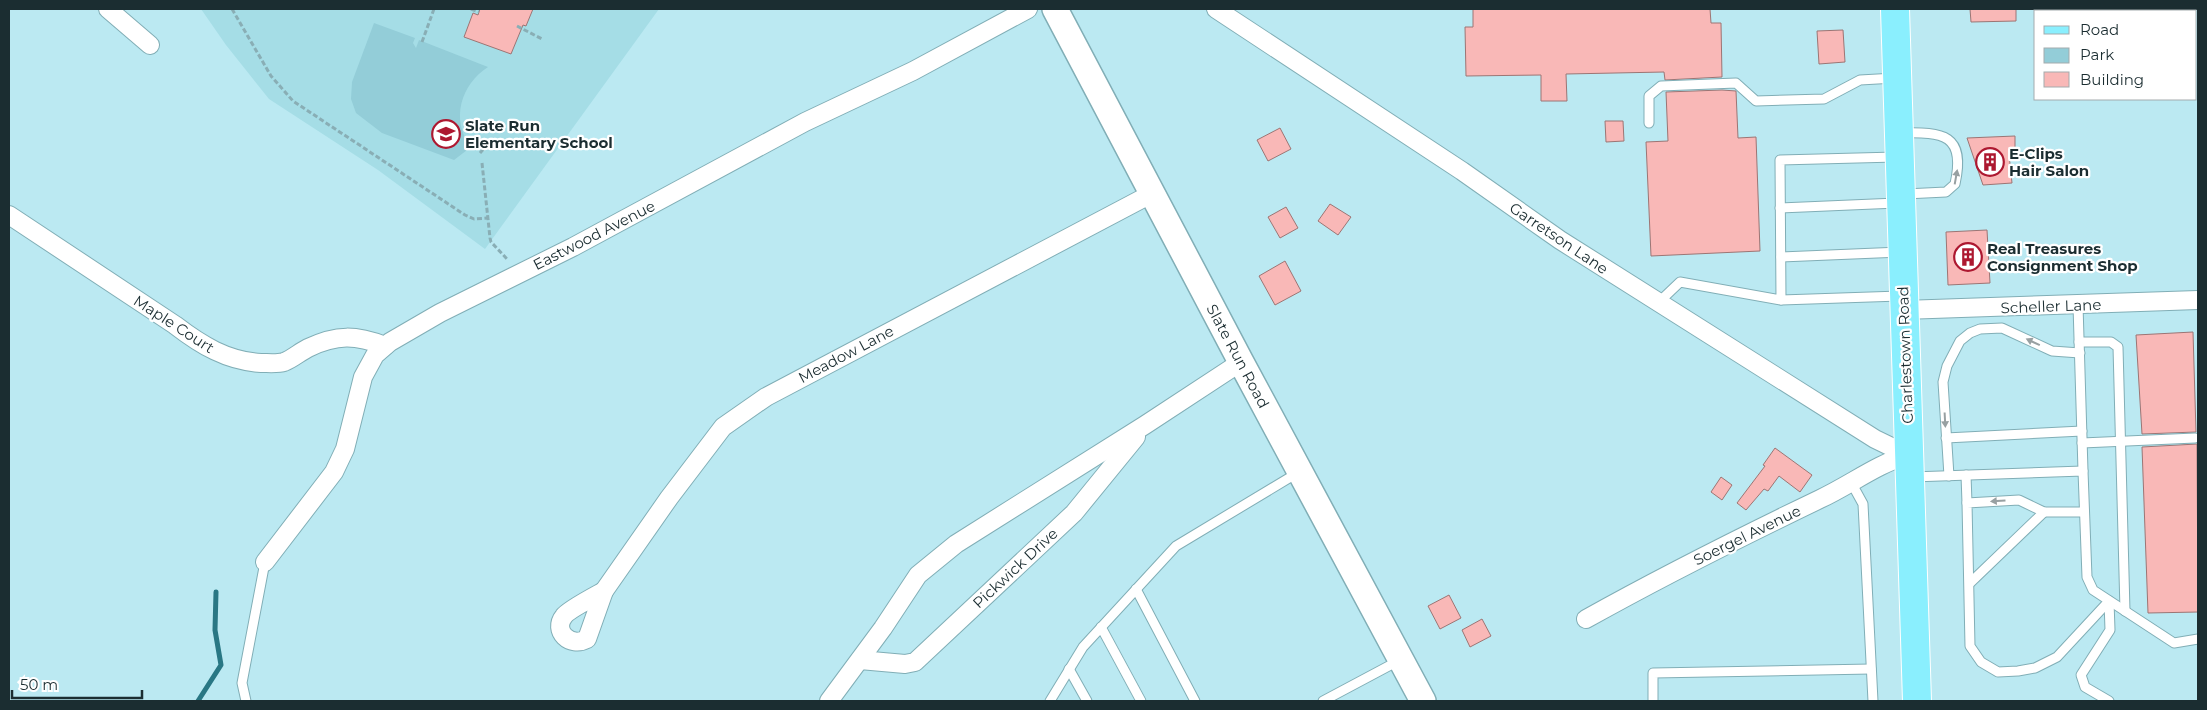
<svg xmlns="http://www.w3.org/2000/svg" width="2207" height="710" font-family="Montserrat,sans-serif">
	<rect width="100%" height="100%" fill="#bbe9f2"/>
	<!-- built -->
	<polygon fill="#a5dde6" points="201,9 659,9 485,249 378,170 269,99 226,45"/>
	<!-- green -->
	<path fill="#93cdd8" d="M 374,23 L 415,38 L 413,43 L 416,48 L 419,40 L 488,67 C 461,84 450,120 471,147 L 454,160 L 382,133 L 356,113 L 351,99 L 352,82 Z"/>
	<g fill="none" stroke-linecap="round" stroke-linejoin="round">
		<!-- stream -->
		<polyline stroke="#297784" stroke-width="5" points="198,701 221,665 215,630 216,592"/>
	</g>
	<!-- building -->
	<g fill="#f9b8b7" stroke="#9c7574">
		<polygon points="480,9 533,9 526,26 523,25 511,54 464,37 473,13 478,15"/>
		<polygon points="1473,9 1710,9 1711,23 1721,23 1722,77 1665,80 1664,72 1566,74 1567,101 1541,101 1541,75 1466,76 1465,27 1473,27"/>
		<polygon points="1970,9 2016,9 2016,21 1971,22"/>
		<polygon points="1843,30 1845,62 1819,64 1817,31"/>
		<polygon points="1722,90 1736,91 1738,138 1756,137 1760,251 1651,256 1646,142 1668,141 1666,92"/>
		<polygon points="1605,121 1623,121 1624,141 1606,142"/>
		<polygon points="1280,128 1291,149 1268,161 1257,140"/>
		<polygon points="2015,136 2015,152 2009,154 2012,183 1983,185 1967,138"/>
		<polygon points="1330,204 1351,217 1338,235 1318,221"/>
		<polygon points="1286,207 1298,228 1280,238 1268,217"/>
		<polygon points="1987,230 1990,283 1948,285 1946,232"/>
		<polygon points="1285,261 1301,291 1275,305 1259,276"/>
		<polygon points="2193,332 2196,432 2142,434 2136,335"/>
		<polygon points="2197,444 2198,612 2148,613 2142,447"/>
		<polygon points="1775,448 1812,475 1800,492 1779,476 1768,491 1764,489 1746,510 1737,503 1765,466 1763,465"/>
		<polygon points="1721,477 1732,485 1722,500 1711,492"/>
		<polygon points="1449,595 1461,618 1440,629 1428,606"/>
		<polygon points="1482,619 1491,636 1470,647 1462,630"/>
	</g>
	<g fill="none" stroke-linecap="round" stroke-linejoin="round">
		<defs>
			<g id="lane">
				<polyline points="1649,123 1649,96 1661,86 1736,83 1756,101 1824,99 1860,80 1895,78"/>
				<path d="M 1901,133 C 1943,132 1966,134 1955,184 L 1946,192 L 1905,194"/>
				<polyline points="1780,208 1897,203"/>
				<polyline points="1781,257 1901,252"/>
				<polyline points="1781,300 1900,296"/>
				<polyline points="1659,302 1680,282 1781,300 1780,160 1896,157"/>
				<polyline points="2078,305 2083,471"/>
				<polyline points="2079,342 2111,342 2118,347 2125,611"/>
				<polyline points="1946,438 2082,431"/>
				<polyline points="2082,443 2195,438"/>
				<polyline points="1966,475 1967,503"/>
				<polyline points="1949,476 1943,382 1947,366 1960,341 1970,333 1980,329 2002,328 2052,351 2080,353"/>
				<polyline points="1912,477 2083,471 2087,577 2093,590 2174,643 2198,639"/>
				<polyline points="1852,484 1863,504 1873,701"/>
				<polyline points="2084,512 2044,512 2019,500 1967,503 1970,646 1981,662 1998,672 2018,671 2035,668 2057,657 2109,601"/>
				<polyline points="1970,583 2044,512"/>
				<polyline points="1136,589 1195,701"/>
				<polyline points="1101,627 1141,701"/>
				<polyline points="1069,669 1087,701"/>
				<polyline points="246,701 242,683 265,562"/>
				<polyline points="1050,701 1083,647 1176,546 1299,472"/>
				<polyline points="1323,701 1400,660"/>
				<polyline points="1653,701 1653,673 1871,669"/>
				<polyline points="2109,701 2085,687 2081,675 2110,630 2109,601"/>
			</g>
			<g id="street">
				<polyline points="108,9 150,45"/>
				<polyline points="1216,9 1462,171 1560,240 1875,439 1908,455"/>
				<path d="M 9,215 L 175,325 C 201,345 227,361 261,363 C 268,363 278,364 284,362 C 292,359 300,352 308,348 C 337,334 356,335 385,346"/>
				<polyline points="1903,310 2198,300"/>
				<polyline points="265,562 334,472 345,449 363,377 375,355 390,342 440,313 573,247 805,122 913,71 1028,9"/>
				<polyline points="604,591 669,498 723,427 766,397 1153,193"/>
				<path d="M 604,591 L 587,639 C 570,648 552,631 564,616 C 568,610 595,596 604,591 Z"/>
				<path d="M 1586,619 C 1663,576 1741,537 1820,499 C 1850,485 1877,464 1908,455"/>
				<polyline points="860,660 905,664 915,662 1074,513 1136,437"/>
				<polyline points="829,701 883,628 918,575 956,544 1145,425 1241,362"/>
			</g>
			<polyline id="secondary" points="1055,9 1241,362 1423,701"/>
			<polyline id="primary" points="1895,9 1917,701"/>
		</defs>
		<!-- lane casing -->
		<use href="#lane" stroke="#81aeb6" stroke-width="11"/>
		<!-- street casing -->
		<use href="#street" stroke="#81aeb6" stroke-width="20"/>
		<!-- secondary casing -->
		<use href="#secondary" stroke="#81aeb6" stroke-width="28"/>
		<!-- primary casing -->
		<use href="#primary" stroke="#fff" stroke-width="30"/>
		<!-- path -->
		<g stroke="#89aeb5" stroke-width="3" stroke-dasharray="5 2.5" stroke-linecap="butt">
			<polyline points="232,9 271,76 293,101 465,215 474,219 487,218"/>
			<polyline points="471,9 479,12"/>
			<polyline points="517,26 542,39"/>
			<polyline points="422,42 434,9"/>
			<polyline points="480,153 488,144"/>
			<polyline points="482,163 490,238 491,242 508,260"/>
		</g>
		<!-- lane -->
		<use href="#lane" stroke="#fff" stroke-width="9"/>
		<!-- street -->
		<use href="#street" stroke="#fff" stroke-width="18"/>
		<!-- secondary -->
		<use href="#secondary" stroke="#fff" stroke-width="25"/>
		<!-- primary -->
		<use href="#primary" stroke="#8aeffe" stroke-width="28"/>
	</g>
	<!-- one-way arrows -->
	<defs><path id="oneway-solid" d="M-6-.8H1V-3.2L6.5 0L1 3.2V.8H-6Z" transform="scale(1.25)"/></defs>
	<g fill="#98a0a2">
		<use href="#oneway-solid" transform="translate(1956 177) rotate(-80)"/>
		<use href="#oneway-solid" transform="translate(2033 342) rotate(-155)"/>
		<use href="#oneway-solid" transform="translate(1945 420) rotate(87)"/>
		<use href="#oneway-solid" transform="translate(1998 501) rotate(176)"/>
	</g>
	<!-- icons -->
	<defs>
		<symbol id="school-ring" viewBox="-11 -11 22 22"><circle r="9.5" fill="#fff" stroke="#ad1830" stroke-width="1.5"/><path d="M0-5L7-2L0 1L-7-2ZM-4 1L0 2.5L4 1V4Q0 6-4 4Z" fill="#ad1830"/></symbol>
		<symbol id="building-ring" viewBox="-11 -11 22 22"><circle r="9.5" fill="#fff" stroke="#ad1830" stroke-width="1.5"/><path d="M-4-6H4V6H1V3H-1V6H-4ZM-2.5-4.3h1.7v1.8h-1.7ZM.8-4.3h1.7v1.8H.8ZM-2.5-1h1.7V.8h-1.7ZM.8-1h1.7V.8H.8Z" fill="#ad1830"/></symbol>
	</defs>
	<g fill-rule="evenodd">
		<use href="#school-ring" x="430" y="118" width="32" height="32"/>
		<use href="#building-ring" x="1974" y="146" width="32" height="32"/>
		<use href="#building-ring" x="1952" y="241" width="32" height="32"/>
	</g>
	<g text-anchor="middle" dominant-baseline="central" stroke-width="4.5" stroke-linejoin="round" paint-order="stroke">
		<!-- poi labels -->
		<g font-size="15" font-weight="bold" fill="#1b2d31" stroke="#fff" text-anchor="start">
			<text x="465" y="125">Slate Run<tspan x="465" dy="17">Elementary School</tspan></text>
			<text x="2009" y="153">E-Clips<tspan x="2009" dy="17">Hair Salon</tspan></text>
			<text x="1987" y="248">Real Treasures<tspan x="1987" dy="17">Consignment Shop</tspan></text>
		</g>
		<!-- street labels -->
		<g font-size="15" fill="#1b2d31" stroke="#fff">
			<text transform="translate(594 235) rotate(-27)">Eastwood Avenue</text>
			<text transform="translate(1559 238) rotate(34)">Garretson Lane</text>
			<text transform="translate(2051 306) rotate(-2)">Scheller Lane</text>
			<text transform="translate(174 324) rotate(33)">Maple Court</text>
			<text transform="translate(846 354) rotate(-28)">Meadow Lane</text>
			<text transform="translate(1905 355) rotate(-92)">Charlestown Road</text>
			<text transform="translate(1238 356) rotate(62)">Slate Run Road</text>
			<text transform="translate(1747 535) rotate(-26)">Soergel Avenue</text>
			<text transform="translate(1015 568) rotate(-43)">Pickwick Drive</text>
		</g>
	</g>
	<!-- border -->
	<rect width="2207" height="710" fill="none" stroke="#1b2d31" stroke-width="20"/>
	<!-- legend -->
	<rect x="2034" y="10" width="162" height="90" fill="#ffffff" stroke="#a4abad"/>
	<rect x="2044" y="26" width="25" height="8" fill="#8aeffe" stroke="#a4abad"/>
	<text x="2080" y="35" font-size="15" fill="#1b2d31">Road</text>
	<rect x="2044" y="48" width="25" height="15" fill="#93cdd8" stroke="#a4abad"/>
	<text x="2080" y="60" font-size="15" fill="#1b2d31">Park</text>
	<rect x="2044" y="72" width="25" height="15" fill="#f9b8b7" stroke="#a4abad"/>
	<text x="2080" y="85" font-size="15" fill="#1b2d31">Building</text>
	<!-- scale -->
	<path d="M12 690v8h130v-8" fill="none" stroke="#1b2d31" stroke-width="2.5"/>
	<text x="20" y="690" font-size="15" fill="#1b2d31" stroke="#ffffff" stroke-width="4" paint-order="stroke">50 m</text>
</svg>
